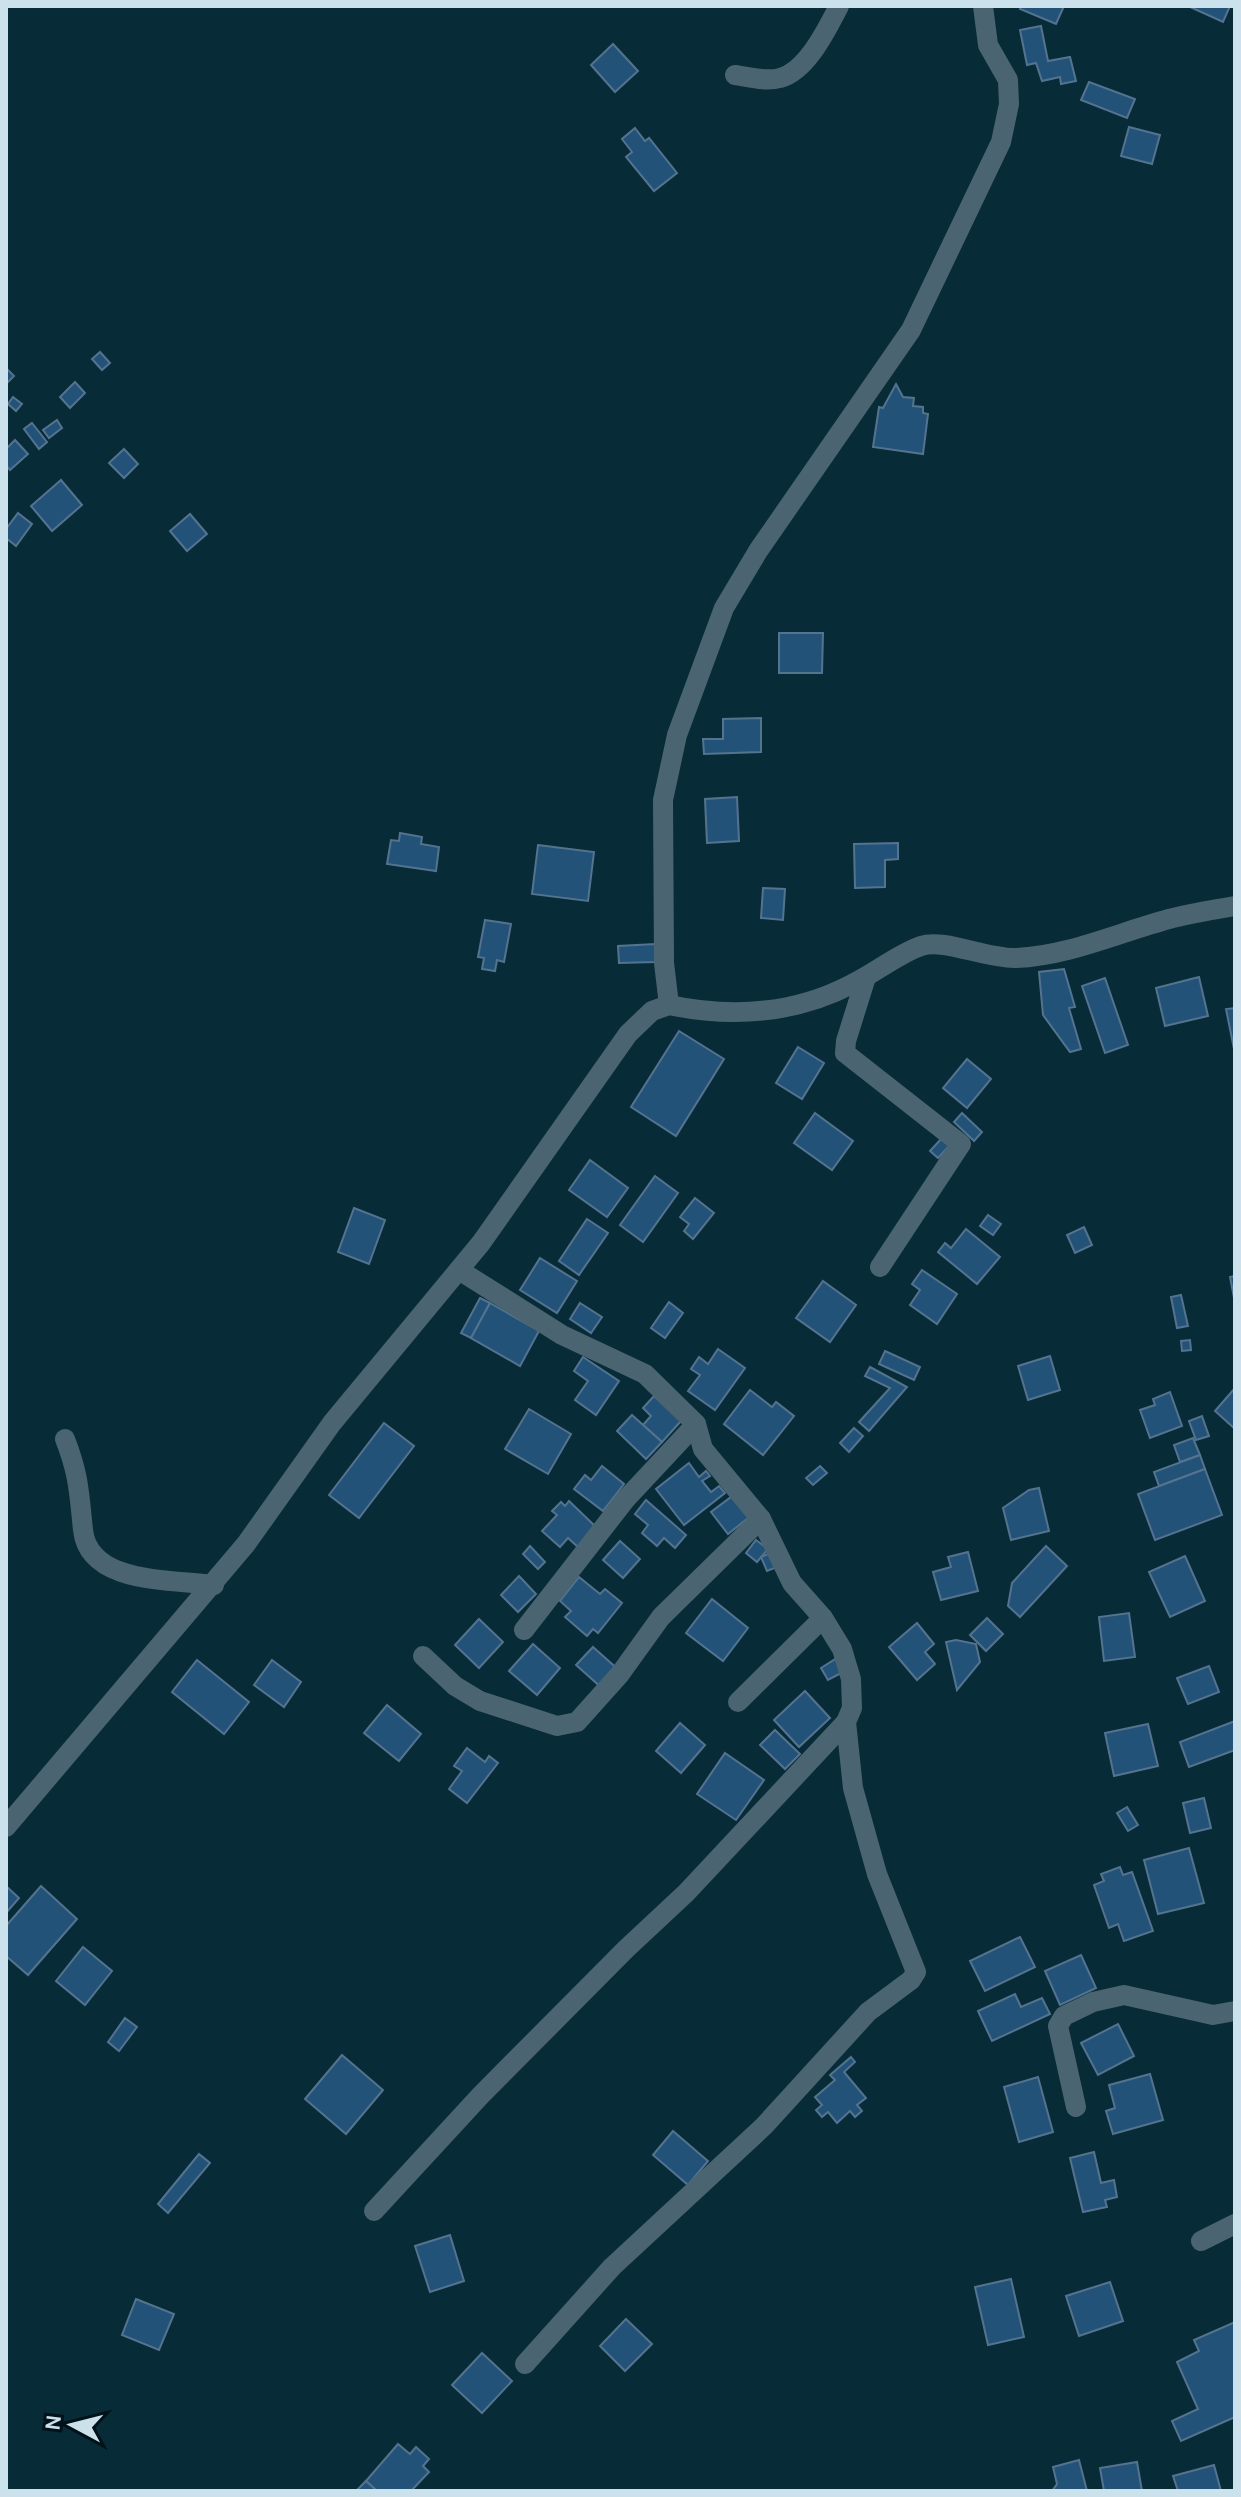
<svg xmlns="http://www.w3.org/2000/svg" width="1241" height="2497" font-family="Karla,sans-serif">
	<rect width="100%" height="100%" fill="#082b38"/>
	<!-- building -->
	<g fill="#235279" stroke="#54738f" stroke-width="2">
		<polygon points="1021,6 1064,6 1056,24 1020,9"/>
		<polygon points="1188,6 1230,6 1223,22"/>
		<polygon points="1041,26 1048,61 1070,57 1076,81 1061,84 1060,77 1042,81 1036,63 1027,65 1020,30"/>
		<polygon points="613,44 638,71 615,92 591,65"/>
		<polygon points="1089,82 1135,99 1127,118 1081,100"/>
		<polygon points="1129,127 1160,135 1152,164 1121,156"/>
		<polygon points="635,128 645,141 649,138 677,173 654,191 626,157 632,152 622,139"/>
		<polygon points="100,352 110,363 102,370 92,359"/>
		<polygon points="6,368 14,376 6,384"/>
		<polygon points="75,382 85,393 70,408 60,397"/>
		<polygon points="896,384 903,397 914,398 913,406 923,407 923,413 928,414 923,454 873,447 879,407 883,408"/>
		<polygon points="13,397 22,404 16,411 8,404"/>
		<polygon points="57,420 62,428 49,438 43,430"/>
		<polygon points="32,423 47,442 39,449 24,429"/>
		<polygon points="15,440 28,454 10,470 6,465 6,449"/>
		<polygon points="124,449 138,464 124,478 109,463"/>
		<polygon points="61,480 82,505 52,531 31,506"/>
		<polygon points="18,513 32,524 16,546 6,538 6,529"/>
		<polygon points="190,514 207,534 187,551 170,531"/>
		<polygon points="779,633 823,633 822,673 779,673"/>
		<polygon points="761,718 761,752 704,754 703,739 723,739 723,719"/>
		<polygon points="737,797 739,841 707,843 705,799"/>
		<polygon points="400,833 422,837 421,844 439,847 436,871 387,864 391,840 399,841"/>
		<polygon points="898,843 898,859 885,860 885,887 855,888 854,844"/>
		<polygon points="538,845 594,852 588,901 532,894"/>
		<polygon points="763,888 785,889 783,920 761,918"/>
		<polygon points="485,920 511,924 504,962 497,960 495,971 482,969 484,958 478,957"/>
		<polygon points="655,944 655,962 619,963 618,946"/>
		<polygon points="1064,969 1075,1007 1069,1008 1081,1049 1070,1052 1043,1015 1039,972"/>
		<polygon points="1199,977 1208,1016 1165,1026 1156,988"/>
		<polygon points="1105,978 1128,1045 1105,1053 1082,986"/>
		<polygon points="1235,1008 1235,1054 1226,1009"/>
		<polygon points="679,1031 724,1059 676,1136 631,1107"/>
		<polygon points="798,1047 824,1063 802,1099 776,1083"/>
		<polygon points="967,1059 991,1079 967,1108 943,1088"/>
		<polygon points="815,1113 853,1141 832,1170 794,1143"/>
		<polygon points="962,1113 982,1132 974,1141 954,1122"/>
		<polygon points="942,1138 950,1145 938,1158 930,1151"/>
		<polygon points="590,1160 628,1188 607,1217 569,1190"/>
		<polygon points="655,1176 678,1193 643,1242 620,1225"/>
		<polygon points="695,1198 714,1213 693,1239 684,1231 689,1224 680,1217"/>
		<polygon points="354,1208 385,1220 369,1264 338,1252"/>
		<polygon points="988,1215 1001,1224 993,1235 980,1226"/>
		<polygon points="587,1219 608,1233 579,1275 559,1261"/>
		<polygon points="1084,1227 1092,1245 1075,1253 1067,1235"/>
		<polygon points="966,1229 1000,1257 977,1284 938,1252 945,1243 951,1248"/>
		<polygon points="540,1258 577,1281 557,1313 520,1290"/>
		<polygon points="922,1270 957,1294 937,1324 910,1305 920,1290 912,1284"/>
		<polygon points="1235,1276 1235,1303 1230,1277"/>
		<polygon points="823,1281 856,1305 830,1342 796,1318"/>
		<polygon points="1181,1295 1188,1326 1177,1328 1171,1297"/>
		<polygon points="480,1298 490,1303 471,1338 461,1333"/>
		<polygon points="669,1302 683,1313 665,1338 651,1328"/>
		<polygon points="490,1303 539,1331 520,1366 471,1338"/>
		<polygon points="580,1303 602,1317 591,1333 570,1319"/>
		<polygon points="1190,1340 1191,1350 1182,1351 1181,1341"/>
		<polygon points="718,1349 745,1368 715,1410 688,1391 700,1375 691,1369 699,1357 708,1364"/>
		<polygon points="885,1351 920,1367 914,1380 879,1364"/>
		<polygon points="1050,1356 1060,1390 1028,1400 1018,1366"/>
		<polygon points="583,1357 619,1381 596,1415 575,1400 588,1381 574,1371"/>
		<polygon points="870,1367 907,1387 869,1431 859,1422 890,1388 865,1376"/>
		<polygon points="1235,1388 1235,1429 1215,1411"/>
		<polygon points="750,1390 772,1407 776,1402 794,1416 763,1455 724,1424"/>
		<polygon points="1170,1392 1182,1426 1150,1438 1140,1410 1155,1405 1153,1399"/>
		<polygon points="654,1396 681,1421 662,1442 643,1425 651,1416 643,1408"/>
		<polygon points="529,1409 571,1434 548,1474 505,1449"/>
		<polygon points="632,1415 662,1442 646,1459 617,1431"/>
		<polygon points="1202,1416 1209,1436 1196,1440 1189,1421"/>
		<polygon points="384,1423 414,1446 359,1518 329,1495"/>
		<polygon points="854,1428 863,1436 849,1452 840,1443"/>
		<polygon points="1193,1438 1200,1455 1180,1462 1174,1445"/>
		<polygon points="1200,1455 1205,1469 1159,1486 1154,1472"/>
		<polygon points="689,1463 699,1477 706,1471 710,1476 702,1481 711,1492 719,1486 725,1493 684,1525 656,1489"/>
		<polygon points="602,1466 624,1484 603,1511 574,1489 585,1475 591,1480"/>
		<polygon points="820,1466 827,1473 813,1485 806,1478"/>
		<polygon points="1205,1469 1222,1515 1155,1540 1138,1494"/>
		<polygon points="1039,1488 1049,1531 1011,1540 1003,1508 1029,1490"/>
		<polygon points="735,1494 752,1515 728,1534 711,1512"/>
		<polygon points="646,1500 686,1535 675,1548 664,1538 657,1546 642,1533 648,1525 635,1514"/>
		<polygon points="569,1501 597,1528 579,1548 568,1538 560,1547 542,1531 557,1515 552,1511 561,1502 565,1506"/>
		<polygon points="756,1540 768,1549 757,1562 746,1553"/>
		<polygon points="620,1541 640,1559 623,1578 603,1560"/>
		<polygon points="530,1546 545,1562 538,1569 523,1554"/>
		<polygon points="1046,1546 1067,1566 1020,1617 1008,1606 1012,1583"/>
		<polygon points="968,1552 978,1591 941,1600 933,1572 951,1567 948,1557"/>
		<polygon points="770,1553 777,1567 767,1571 761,1557"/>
		<polygon points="1185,1556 1205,1601 1170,1617 1149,1572"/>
		<polygon points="519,1576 536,1594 518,1612 501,1595"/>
		<polygon points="579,1577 600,1594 605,1589 622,1603 598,1633 593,1629 587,1636 565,1617 571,1611 560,1601"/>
		<polygon points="712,1599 748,1628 723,1661 686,1633"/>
		<polygon points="1129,1613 1135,1657 1104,1661 1099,1617"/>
		<polygon points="987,1618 1003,1634 986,1651 970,1635"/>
		<polygon points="479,1619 503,1642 479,1668 455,1645"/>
		<polygon points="917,1623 934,1644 925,1652 935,1664 917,1680 889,1647"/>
		<polygon points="956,1640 976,1644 980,1662 957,1690 946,1642"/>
		<polygon points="533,1644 560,1668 537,1695 509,1671"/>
		<polygon points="593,1647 620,1671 603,1689 576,1665"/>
		<polygon points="837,1658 845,1671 828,1680 821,1668"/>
		<polygon points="197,1660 249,1702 224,1734 172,1692"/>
		<polygon points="272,1660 301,1682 284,1707 254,1685"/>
		<polygon points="1209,1666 1219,1692 1188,1704 1177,1678"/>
		<polygon points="805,1691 830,1718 799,1747 774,1720"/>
		<polygon points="387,1705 421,1734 399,1761 364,1733"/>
		<polygon points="1235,1721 1235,1750 1189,1767 1180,1742"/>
		<polygon points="680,1723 705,1745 681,1773 656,1751"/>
		<polygon points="1148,1724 1158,1766 1114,1776 1105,1733"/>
		<polygon points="775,1730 800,1754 785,1769 760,1745"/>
		<polygon points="467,1748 485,1762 489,1756 498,1763 467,1803 449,1789 462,1771 454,1766"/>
		<polygon points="725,1753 764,1780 736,1820 697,1794"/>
		<polygon points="1204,1798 1211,1828 1190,1833 1183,1803"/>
		<polygon points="1127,1807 1138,1825 1128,1831 1117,1813"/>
		<polygon points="1189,1848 1204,1903 1158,1914 1144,1860"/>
		<polygon points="1120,1867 1123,1875 1132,1872 1153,1931 1124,1941 1118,1924 1109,1928 1094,1885 1104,1881 1101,1874"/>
		<polygon points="6,1886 19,1898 6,1913"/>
		<polygon points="41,1886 77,1919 28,1975 6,1956 6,1926"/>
		<polygon points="1020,1937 1035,1967 985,1991 970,1961"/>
		<polygon points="83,1947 112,1971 85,2005 56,1981"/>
		<polygon points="1081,1955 1096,1988 1060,2005 1045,1971"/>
		<polygon points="1015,1994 1021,2007 1042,1998 1050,2014 992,2041 978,2011"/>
		<polygon points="125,2018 137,2027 119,2051 108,2042"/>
		<polygon points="1118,2024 1134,2056 1098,2075 1081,2043"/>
		<polygon points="342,2055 383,2090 346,2134 305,2099"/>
		<polygon points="851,2057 855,2062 844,2072 866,2098 857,2105 862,2111 855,2117 850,2111 837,2123 828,2112 822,2117 816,2110 822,2105 815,2097 835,2080 830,2075"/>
		<polygon points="1150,2074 1163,2120 1113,2134 1106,2111 1115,2108 1109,2085"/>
		<polygon points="1038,2077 1053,2132 1019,2142 1004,2087"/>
		<polygon points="673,2131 708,2161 688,2185 653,2155"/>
		<polygon points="1094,2152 1101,2183 1114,2180 1117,2197 1105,2200 1107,2207 1083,2212 1070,2158"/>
		<polygon points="199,2154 210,2163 168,2213 158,2204"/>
		<polygon points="450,2235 464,2281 430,2292 415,2246"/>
		<polygon points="1011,2279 1024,2337 988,2345 975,2287"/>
		<polygon points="1110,2282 1123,2321 1079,2336 1066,2296"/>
		<polygon points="136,2299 174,2314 159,2350 122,2335"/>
		<polygon points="626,2319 652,2344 625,2371 600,2346"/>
		<polygon points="1235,2322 1235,2417 1181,2441 1172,2421 1198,2409 1177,2362 1199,2351 1194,2340"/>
		<polygon points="482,2353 512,2381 482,2413 452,2385"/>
		<polygon points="398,2444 410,2454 416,2447 429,2459 423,2466 429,2472 411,2491 377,2491 366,2481"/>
		<polygon points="1079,2460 1087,2491 1052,2491 1057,2484 1053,2467"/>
		<polygon points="1137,2462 1142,2491 1104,2491 1100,2468"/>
		<polygon points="1214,2465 1221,2491 1178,2491 1173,2476"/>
		<polygon points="366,2481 377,2491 356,2491"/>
	</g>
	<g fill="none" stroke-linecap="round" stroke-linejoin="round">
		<!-- minor -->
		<g stroke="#4a6571" stroke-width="20">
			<path d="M 735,75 C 749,77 766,82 780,78 C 807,71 827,29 839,6"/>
			<polyline points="866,977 846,1041 845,1053 961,1144 880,1267"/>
			<path d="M 669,1005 C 731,1018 795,1014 852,984 C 875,973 898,954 921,946 C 944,938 986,959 1016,958 C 1068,956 1120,932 1169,919 C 1191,913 1213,910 1235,906"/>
			<polyline points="459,1270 562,1335 645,1374 696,1424 703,1449 761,1519 792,1583 823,1618 842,1649 851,1679 852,1708 846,1722 853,1788 877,1874 916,1972 911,1980 868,2012 764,2126 612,2267 525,2364"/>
			<path d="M 65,1439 C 79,1475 79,1492 83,1530 C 89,1585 172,1579 214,1585"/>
			<polyline points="524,1630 625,1500 696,1424"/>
			<polyline points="423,1656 455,1686 480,1701 557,1726 577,1722 620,1674 661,1617 761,1519"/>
			<polyline points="738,1702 823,1618"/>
			<polyline points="6,1827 246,1544 332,1423 481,1243 628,1034 652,1011 669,1005 664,963 663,800 677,735 724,608 758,551 911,330 1001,142 1009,104 1008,80 988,45 983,6"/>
			<polyline points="1076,2107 1058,2026 1064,2016 1093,2002 1124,1995 1213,2015 1235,2011"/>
			<polyline points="374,2211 481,2095 626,1949 686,1893 846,1722"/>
			<polyline points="1201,2241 1235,2224"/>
		</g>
	</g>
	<!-- border -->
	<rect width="1241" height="2497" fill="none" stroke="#cbe2ed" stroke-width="16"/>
	<!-- north arrow -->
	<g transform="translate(72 2425) rotate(277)" stroke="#021219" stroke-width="6" paint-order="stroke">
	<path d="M0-6L14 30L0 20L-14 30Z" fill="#cbe2ed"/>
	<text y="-12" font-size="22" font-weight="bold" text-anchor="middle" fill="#cbe2ed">N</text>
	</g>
</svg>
